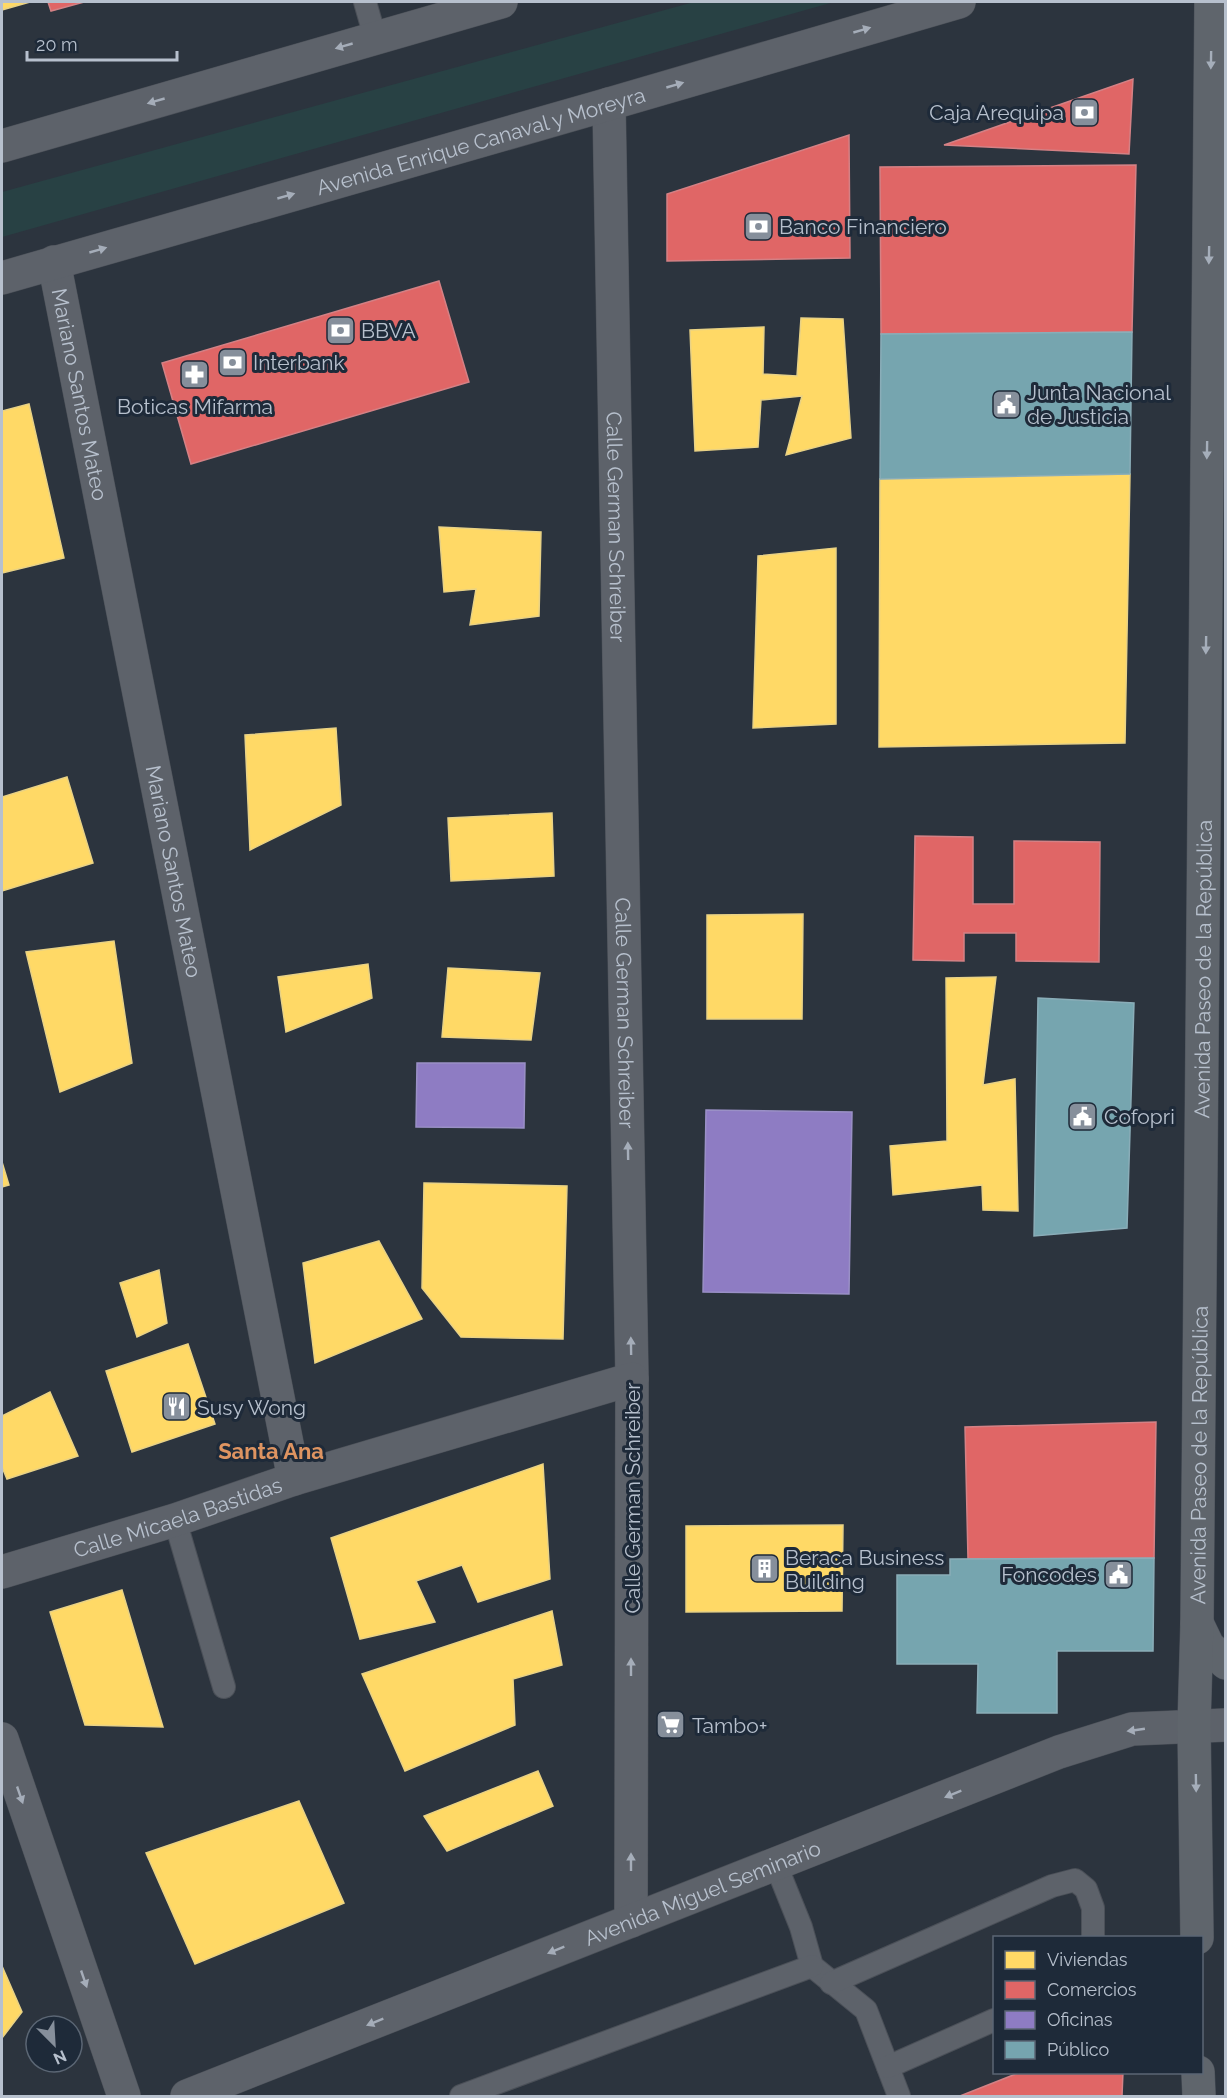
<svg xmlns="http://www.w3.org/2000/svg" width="1227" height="2098" font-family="Raleway,sans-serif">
	<rect width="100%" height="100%" fill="#2c343e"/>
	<!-- green -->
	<polygon fill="#284144" points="694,2 834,2 2,237 2,192"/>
	<!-- homes -->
	<g fill="#ffd966" stroke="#e9d285" stroke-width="1.5">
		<polygon points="2,2 30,2 2,10"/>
		<polygon points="801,318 843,319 851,438 786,455 802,396 761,400 758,447 695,451 690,330 764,327 763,374 797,376"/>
		<polygon points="29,404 64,558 2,573 2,411"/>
		<polygon points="1130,474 1125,743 879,747 880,479"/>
		<polygon points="439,527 541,532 539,616 470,625 476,589 444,592"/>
		<polygon points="836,548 836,724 753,728 758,556"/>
		<polygon points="336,728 341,805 250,850 245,735"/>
		<polygon points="67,777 93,863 2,891 2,797"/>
		<polygon points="552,813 554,876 451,881 448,818"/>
		<polygon points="803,914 802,1019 707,1019 707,915"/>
		<polygon points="114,941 132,1063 60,1092 26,952"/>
		<polygon points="368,964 372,998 286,1032 278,977"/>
		<polygon points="448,968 540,973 531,1040 442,1037"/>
		<polygon points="996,977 983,1085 1015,1079 1018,1211 983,1210 982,1185 893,1195 890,1146 947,1141 946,978"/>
		<polygon points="2,1162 9,1185 2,1187"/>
		<polygon points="424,1183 567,1186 563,1339 461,1337 422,1288"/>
		<polygon points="379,1241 422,1319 315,1363 303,1263"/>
		<polygon points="159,1270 167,1323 137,1337 120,1283"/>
		<polygon points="188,1344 215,1424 132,1452 106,1371"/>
		<polygon points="50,1392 78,1456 7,1479 2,1467 2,1416"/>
		<polygon points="543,1464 550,1579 478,1602 462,1565 416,1581 435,1622 360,1639 331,1538"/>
		<polygon points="843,1525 842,1611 686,1612 686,1526"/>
		<polygon points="122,1590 163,1727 85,1725 50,1612"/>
		<polygon points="552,1611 562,1665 513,1679 515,1725 405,1771 362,1674"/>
		<polygon points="538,1771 553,1806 447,1851 424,1816"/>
		<polygon points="299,1801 344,1903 195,1964 146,1853"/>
		<polygon points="2,1966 22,2012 2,2038"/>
	</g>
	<!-- shops -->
	<g fill="#e06666" stroke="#d48185" stroke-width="1.5">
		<polygon points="48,2 84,2 51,11"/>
		<polygon points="1133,79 1129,154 944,145"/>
		<polygon points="849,135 850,258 667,261 667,194"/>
		<polygon points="1136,165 1132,332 881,334 880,167"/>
		<polygon points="439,281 469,382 191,464 162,363"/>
		<polygon points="915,836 973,837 973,904 1014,904 1014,841 1100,842 1099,962 1016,961 1016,933 964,933 964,961 913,960"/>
		<polygon points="1156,1422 1154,1558 968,1559 965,1427"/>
		<polygon points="1021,2072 1123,2072 1122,2096 960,2096"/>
	</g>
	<!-- offices -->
	<g fill="#8e7cc3" stroke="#9a90c6" stroke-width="1.5">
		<polygon points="417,1063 525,1063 524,1128 416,1127"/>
		<polygon points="706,1110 852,1112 849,1294 703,1292"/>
	</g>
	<!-- public -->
	<g fill="#76a5af" stroke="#8aadb8" stroke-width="1.5">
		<polygon points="1132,332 1130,474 880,479 881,334"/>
		<polygon points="1038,998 1134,1003 1127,1228 1034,1236"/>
		<polygon points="1154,1558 1153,1651 1057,1651 1057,1713 977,1713 978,1664 897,1664 897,1575 950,1575 950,1559"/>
	</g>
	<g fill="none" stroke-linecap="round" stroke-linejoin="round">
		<defs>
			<g id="service">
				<polyline points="365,2 375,37"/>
				<polyline points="175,1520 224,1687"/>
				<polyline points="776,1865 801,1927 812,1966 866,2010 899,2096"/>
				<polyline points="831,1983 1052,1886 1075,1880 1086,1889 1093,1908 1093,1938"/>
				<polyline points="888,2067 994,2020"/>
				<polyline points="461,2096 812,1966"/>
			</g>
			<g id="minor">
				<path id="s1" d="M 609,104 L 632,1379 L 631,1921"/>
				<path id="s2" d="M 54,262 L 294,1479"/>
				<path id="s3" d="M 2,1572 L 175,1520 L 294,1479 L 632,1379"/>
				<polyline points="2,1739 124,2096"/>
			</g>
			<g id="tertiary">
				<polyline points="2,146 501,2"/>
				<path id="s4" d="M 2,278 L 609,104 L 959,2"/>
				<path id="s5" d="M 187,2096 L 1059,1752 L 1132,1729 L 1226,1725"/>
			</g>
			<g id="primary">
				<polyline points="1197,1623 1208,1646 1226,1663"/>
				<path id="s6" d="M 1197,1938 L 1194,1725 L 1197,1623 L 1211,2"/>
				<polyline points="1198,2072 1199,2096"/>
			</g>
		</defs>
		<!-- service casing -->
		<use href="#service" stroke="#4b5058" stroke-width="24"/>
		<!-- minor casing -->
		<use href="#minor" stroke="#4b5058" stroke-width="34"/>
		<!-- tertiary casing -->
		<use href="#tertiary" stroke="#4b5058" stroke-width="34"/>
		<!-- primary casing -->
		<use href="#primary" stroke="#4a5059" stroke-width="34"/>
		<!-- service -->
		<use href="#service" stroke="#5d626a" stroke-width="22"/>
		<!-- minor -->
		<use href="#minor" stroke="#5d626a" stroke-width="33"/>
		<!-- tertiary -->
		<use href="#tertiary" stroke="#5d626a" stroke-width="33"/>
		<!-- primary -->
		<use href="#primary" stroke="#5f656c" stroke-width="33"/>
	</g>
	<!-- one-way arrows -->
	<defs><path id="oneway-solid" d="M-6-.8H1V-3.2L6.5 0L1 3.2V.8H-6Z" transform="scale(1.5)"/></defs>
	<g fill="#a5adb9">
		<use href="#oneway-solid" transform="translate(862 30) rotate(-16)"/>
		<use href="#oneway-solid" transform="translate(344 46) rotate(164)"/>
		<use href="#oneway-solid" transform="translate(675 85) rotate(-16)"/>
		<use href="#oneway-solid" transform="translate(156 101) rotate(164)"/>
		<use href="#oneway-solid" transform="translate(286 196) rotate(-16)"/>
		<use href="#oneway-solid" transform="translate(98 250) rotate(-16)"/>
		<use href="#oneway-solid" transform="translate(628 1151) rotate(-91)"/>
		<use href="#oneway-solid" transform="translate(631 1346) rotate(-91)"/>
		<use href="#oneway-solid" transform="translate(631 1667) rotate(-90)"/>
		<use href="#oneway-solid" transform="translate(1136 1730) rotate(172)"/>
		<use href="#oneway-solid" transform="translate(953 1794) rotate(158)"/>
		<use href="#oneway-solid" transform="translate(20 1795) rotate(71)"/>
		<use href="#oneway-solid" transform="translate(631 1862) rotate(-90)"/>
		<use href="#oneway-solid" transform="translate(556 1950) rotate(158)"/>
		<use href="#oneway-solid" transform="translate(84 1979) rotate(71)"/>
		<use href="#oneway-solid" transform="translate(375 2022) rotate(158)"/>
	</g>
	<g fill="#a5aeba">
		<use href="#oneway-solid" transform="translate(1211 60) rotate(91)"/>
		<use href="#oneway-solid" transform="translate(1209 255) rotate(91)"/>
		<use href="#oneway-solid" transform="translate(1207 450) rotate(91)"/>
		<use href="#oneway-solid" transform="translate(1206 645) rotate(91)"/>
		<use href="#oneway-solid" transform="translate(1196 1783) rotate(89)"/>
	</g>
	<!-- icons -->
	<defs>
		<symbol id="bank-square" viewBox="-11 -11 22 22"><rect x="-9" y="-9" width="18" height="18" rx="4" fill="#868f9b" stroke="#1e2a39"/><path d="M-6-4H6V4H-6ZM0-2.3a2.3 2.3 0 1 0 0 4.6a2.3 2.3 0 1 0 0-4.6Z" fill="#fff"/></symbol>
		<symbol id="pharmacy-square" viewBox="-11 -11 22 22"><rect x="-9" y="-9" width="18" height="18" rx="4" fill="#868f9b" stroke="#1e2a39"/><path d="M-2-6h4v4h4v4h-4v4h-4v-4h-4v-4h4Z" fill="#fff"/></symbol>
		<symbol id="civic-square" viewBox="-11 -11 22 22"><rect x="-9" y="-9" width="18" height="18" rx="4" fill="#868f9b" stroke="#1e2a39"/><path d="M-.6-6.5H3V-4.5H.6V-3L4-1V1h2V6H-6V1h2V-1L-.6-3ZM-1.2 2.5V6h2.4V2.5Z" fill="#fff"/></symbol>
		<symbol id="restaurant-square" viewBox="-11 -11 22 22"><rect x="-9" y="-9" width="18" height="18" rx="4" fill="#868f9b" stroke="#1e2a39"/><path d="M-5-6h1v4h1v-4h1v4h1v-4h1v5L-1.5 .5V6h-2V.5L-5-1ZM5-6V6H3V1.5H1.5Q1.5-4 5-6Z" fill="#fff"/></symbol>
		<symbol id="building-square" viewBox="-11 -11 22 22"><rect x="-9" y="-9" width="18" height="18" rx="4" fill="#868f9b" stroke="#1e2a39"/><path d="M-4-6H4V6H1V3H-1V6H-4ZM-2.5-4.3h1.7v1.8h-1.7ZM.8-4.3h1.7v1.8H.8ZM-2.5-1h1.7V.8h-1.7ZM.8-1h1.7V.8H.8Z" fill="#fff"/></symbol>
		<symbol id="supermarket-square" viewBox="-11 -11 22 22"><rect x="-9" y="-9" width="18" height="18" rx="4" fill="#868f9b" stroke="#1e2a39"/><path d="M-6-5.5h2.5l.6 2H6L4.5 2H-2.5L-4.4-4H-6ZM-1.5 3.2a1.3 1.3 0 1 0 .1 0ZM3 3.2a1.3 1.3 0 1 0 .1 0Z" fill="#fff"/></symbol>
	</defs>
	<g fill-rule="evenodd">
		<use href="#bank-square" x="1068" y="96" width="33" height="33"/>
		<use href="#bank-square" x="742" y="210" width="33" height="33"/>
		<use href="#bank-square" x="324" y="314" width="33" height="33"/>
		<use href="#bank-square" x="216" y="346" width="33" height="33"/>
		<use href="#pharmacy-square" x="178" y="358" width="33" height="33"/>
		<use href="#civic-square" x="990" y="388" width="33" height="33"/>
		<use href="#civic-square" x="1066" y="1100" width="33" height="33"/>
		<use href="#restaurant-square" x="160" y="1390" width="33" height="33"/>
		<use href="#building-square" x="748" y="1552" width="33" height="33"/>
		<use href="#civic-square" x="1102" y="1558" width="33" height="33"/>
		<use href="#supermarket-square" x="654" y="1708" width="33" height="33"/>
	</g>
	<g text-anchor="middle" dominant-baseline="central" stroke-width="6" stroke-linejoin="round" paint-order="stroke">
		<!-- poi labels -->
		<g font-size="21" fill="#b7c0cd" stroke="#1e2a39" text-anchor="start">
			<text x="1064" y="112" text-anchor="end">Caja Arequipa</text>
			<text x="779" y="226">Banco Financiero</text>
			<text x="361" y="330">BBVA</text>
			<text x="253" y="362">Interbank</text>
			<text x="1027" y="392">Junta Nacional<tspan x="1027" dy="24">de Justicia</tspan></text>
			<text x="195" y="406" text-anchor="middle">Boticas Mifarma</text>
			<text x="1104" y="1116">Cofopri</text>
			<text x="197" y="1407">Susy Wong</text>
			<text x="785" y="1557">Beraca Business<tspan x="785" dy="24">Building</tspan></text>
			<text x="1097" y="1574" text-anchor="end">Foncodes</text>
			<text x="692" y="1725">Tambo+</text>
		</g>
		<!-- street labels -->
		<g font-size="21" fill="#b7c0cd" stroke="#1e2a39">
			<text stroke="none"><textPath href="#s4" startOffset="498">Avenida Enrique Canaval y Moreyra</textPath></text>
			<text stroke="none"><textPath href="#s2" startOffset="135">Mariano Santos Mateo</textPath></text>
			<text stroke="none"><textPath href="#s1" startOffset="423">Calle German Schreiber</textPath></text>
			<text stroke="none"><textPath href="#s2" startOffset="621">Mariano Santos Mateo</textPath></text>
			<text stroke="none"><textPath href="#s6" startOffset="969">Avenida Paseo de la República</textPath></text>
			<text stroke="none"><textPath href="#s1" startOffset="909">Calle German Schreiber</textPath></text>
			<text stroke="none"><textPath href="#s6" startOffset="483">Avenida Paseo de la República</textPath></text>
			<text transform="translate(632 1498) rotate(-90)">Calle German Schreiber</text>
			<text stroke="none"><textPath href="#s3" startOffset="184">Calle Micaela Bastidas</textPath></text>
			<text stroke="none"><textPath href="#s5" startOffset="554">Avenida Miguel Seminario</textPath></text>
		</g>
		<!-- neighbourhood labels -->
		<g font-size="22" font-weight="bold" fill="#de9461" stroke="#1e2a39">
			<text x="271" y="1451">Santa Ana</text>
		</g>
	</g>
	<!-- border -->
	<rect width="1227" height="2098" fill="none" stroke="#b7c0cd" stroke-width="6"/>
	<!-- legend -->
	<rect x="993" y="1936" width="210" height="138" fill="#1e2a39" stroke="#5b6674" stroke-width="1.5"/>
	<rect x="1005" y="1951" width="30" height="18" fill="#ffd966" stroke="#5b6674" stroke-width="1.5"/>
	<text x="1047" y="1966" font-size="18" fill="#b7c0cd">Viviendas</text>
	<rect x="1005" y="1981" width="30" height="18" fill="#e06666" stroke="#5b6674" stroke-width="1.5"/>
	<text x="1047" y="1996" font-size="18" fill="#b7c0cd">Comercios</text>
	<rect x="1005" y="2011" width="30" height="18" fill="#8e7cc3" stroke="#5b6674" stroke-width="1.5"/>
	<text x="1047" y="2026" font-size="18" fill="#b7c0cd">Oficinas</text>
	<rect x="1005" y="2041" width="30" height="18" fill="#76a5af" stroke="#5b6674" stroke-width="1.5"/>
	<text x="1047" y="2056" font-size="18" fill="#b7c0cd">Público</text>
	<!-- north arrow -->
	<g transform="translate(54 2044) rotate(156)"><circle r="28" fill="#1e2a39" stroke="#5b6674" stroke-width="1.5"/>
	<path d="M0-4.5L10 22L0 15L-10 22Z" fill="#868f9b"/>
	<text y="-9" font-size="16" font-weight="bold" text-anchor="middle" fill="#b7c0cd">N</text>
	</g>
	<!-- scale -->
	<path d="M27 51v9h150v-9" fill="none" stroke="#b7c0cd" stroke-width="3"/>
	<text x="36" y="51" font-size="18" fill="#b7c0cd" stroke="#1e2a39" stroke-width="4.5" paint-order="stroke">20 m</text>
</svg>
